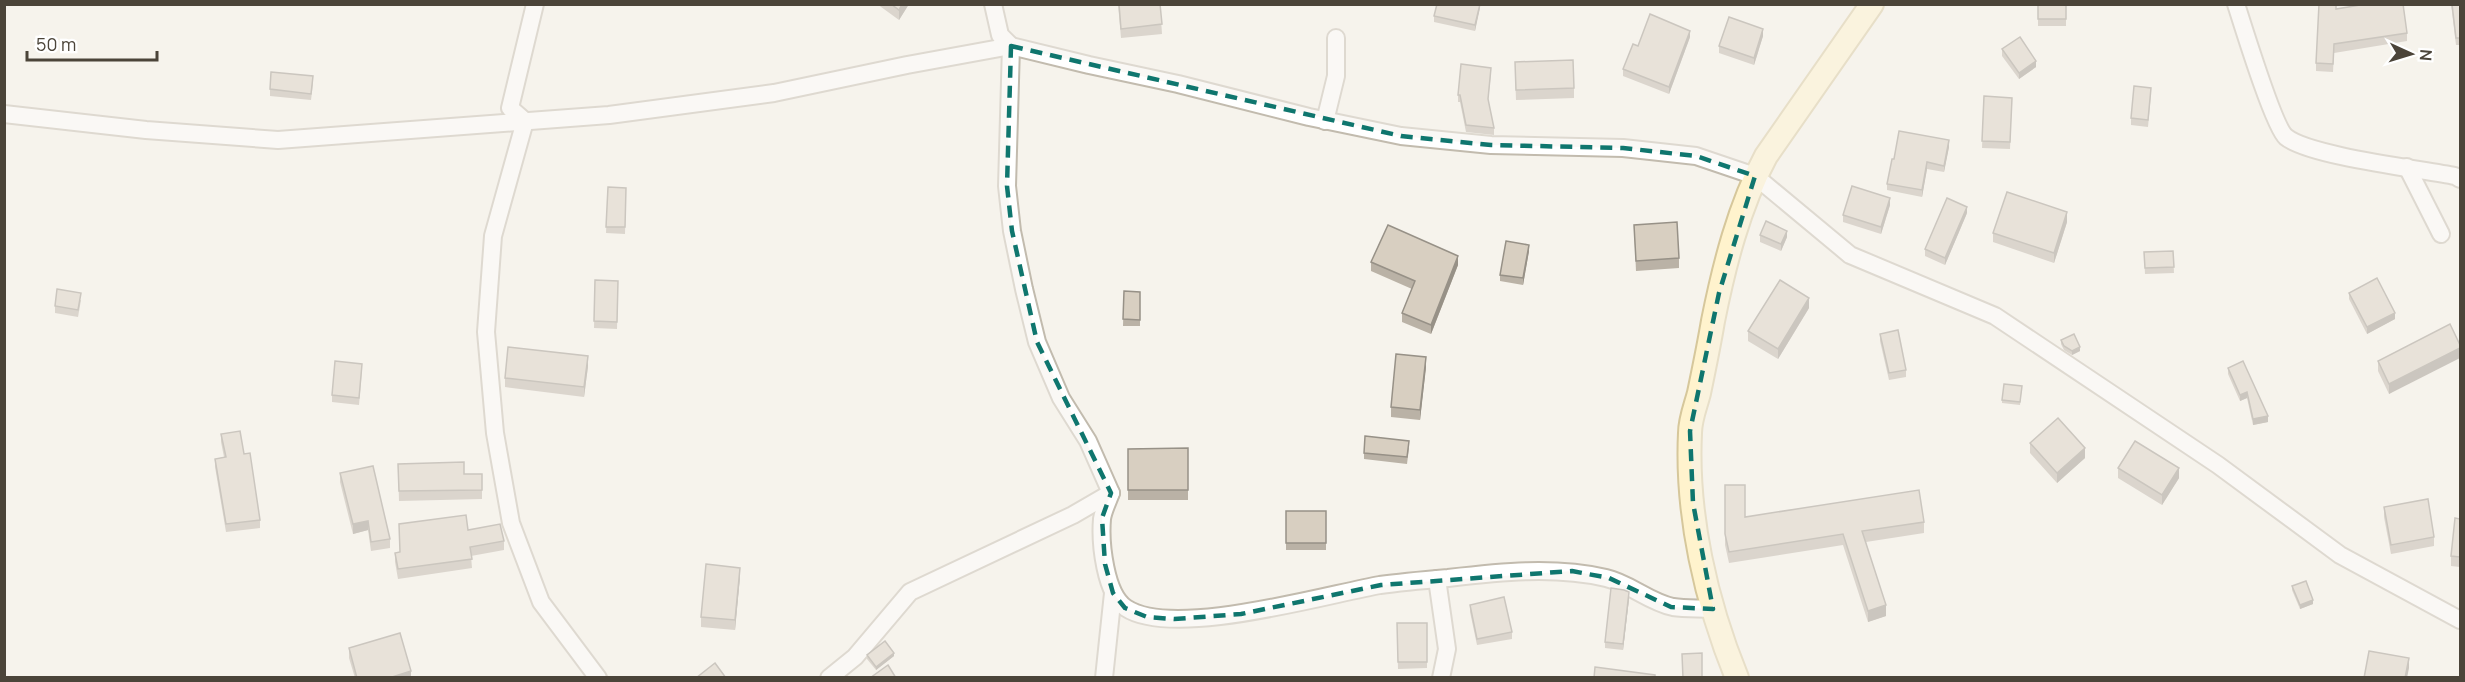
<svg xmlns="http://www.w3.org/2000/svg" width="2465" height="682" font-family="Manrope,sans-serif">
	<rect width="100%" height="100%" fill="#f6f3ec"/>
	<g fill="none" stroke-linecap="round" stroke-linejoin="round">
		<defs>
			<g id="street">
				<polyline points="535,4 510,108 525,121 493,236 486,332 495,433 511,523 541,602 598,678"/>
				<path d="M 993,4 L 1000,35 L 1011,46 L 1007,186 L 1012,231 L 1024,289 L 1037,342 L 1061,398 L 1088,441 L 1111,493 C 1108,501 1103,511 1102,519 C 1100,543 1105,594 1126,608 C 1173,639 1324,595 1380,585 C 1402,582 1425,580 1448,578 C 1500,572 1554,566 1606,578 C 1629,583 1649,602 1673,607 C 1686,609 1700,608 1713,609"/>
				<path d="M 2236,4 C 2243,26 2274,127 2286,137 C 2309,156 2420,169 2455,176 L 2460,179"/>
				<polyline points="4,114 146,130 278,140 609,115 774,93 907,65 1011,46 1089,65 1178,84 1309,117 1401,136 1491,145 1623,148 1696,156 1755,176 1850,255 1995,316 2218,465 2340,555 2460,620"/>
				<polyline points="1325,121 1336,76 1336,38"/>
				<polyline points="2407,167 2441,234"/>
				<polyline points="1437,579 1447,649 1441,678"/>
				<polyline points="829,678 855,657 910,592 1073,515 1111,493"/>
				<polyline points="1104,678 1113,593"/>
			</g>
			<path id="secondary" d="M 1737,678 C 1706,602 1686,515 1690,433 C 1690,419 1696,405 1699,393 C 1704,369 1709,345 1713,321 C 1724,266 1739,206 1766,156 L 1872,4"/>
		</defs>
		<!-- street casing -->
		<use href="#street" stroke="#c2bbae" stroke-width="20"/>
		<!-- secondary casing -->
		<use href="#secondary" stroke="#d6c79b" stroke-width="26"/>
		<!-- street -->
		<use href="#street" stroke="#fff" stroke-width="16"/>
		<!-- secondary -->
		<use href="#secondary" stroke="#fff3cd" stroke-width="22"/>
	</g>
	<!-- wall -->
	<g fill="#bab2a6">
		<polygon points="877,4 909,4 899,20"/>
		<polygon points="1118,4 1160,4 1162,34 1121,38"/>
		<polygon points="1480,4 1475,31 1434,22 1434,16"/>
		<rect x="2038" y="4" width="28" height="22"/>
		<polygon points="2451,4 2460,4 2460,45 2456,45"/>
		<polygon points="2336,9 2407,33 2407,41 2334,53 2333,72 2316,71 2316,63"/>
		<polygon points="1763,36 1754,65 1719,53 1719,46"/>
		<polygon points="1690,37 1669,94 1623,76 1623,69"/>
		<polygon points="2002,49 2036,67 2019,79 2002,56"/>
		<polygon points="1515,72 1574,88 1574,98 1516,100"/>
		<polygon points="1491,74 1488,101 1494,128 1494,135 1466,132 1460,102 1458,102 1458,95"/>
		<polygon points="313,83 311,100 270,96 270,89"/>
		<polygon points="2151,94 2148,127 2131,125 2131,118"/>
		<polygon points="1984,96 2012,98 2010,149 1982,148"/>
		<polygon points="1949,147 1944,172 1927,169 1922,197 1887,190 1887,184 1894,159"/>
		<polygon points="608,187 626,188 625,234 606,233"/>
		<polygon points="1890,205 1881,234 1843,222 1843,215"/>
		<polygon points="1967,213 1945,265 1925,256 1925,249"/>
		<polygon points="2067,222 2054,263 1993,242 1993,233"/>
		<polygon points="1634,225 1679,258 1679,268 1636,271"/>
		<polygon points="1760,235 1787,237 1781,251 1760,242"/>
		<polygon points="1529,251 1523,285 1500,281 1500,275"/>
		<polygon points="2173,251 2174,273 2145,274 2144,252"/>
		<polygon points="1371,262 1458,265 1431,334 1402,322 1402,313 1412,289 1371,271"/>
		<polygon points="595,280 618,281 617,329 594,328"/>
		<polygon points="1124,291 1140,292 1140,326 1123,326"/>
		<polygon points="2349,293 2395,319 2367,334 2349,299"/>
		<polygon points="81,300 78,317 55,313 55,306"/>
		<polygon points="1809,308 1778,359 1748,341 1748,331"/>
		<polygon points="1880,334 1906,370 1906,377 1889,380 1880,341"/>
		<polygon points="2061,340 2080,351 2072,355 2064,350 2061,344"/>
		<polygon points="2460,345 2389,394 2378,371 2378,361"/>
		<polygon points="588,366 584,397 505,387 505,378"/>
		<polygon points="1426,367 1420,420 1391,417 1391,407"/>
		<polygon points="2228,368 2268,422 2253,425 2247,398 2240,401 2228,374"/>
		<polygon points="362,370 359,405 332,402 332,395"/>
		<polygon points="2022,386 2020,405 2002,403 2002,400"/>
		<polygon points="221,434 244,454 260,520 260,528 226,532 215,467 215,459 224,457 221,442"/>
		<polygon points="2030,443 2085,458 2057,483 2030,453"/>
		<polygon points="1188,448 1188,500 1128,500 1128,449"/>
		<polygon points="1409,448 1407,464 1364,459 1364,453"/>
		<polygon points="398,464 464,474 482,474 482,499 399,501"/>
		<polygon points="2118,468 2179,478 2162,505 2118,478"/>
		<polygon points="340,473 390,539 390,548 371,551 368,530 353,534 340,482"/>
		<polygon points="1725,485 1745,517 1924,522 1924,533 1866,542 1886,616 1868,622 1843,545 1729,563 1725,545"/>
		<polygon points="2384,507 2434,537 2434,546 2391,554 2384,517"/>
		<rect x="1286" y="511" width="40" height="39"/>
		<polygon points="2460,519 2460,567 2451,566 2451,556"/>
		<polygon points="468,530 504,541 504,550 471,556 472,568 398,579 395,562 395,553 400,552"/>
		<polygon points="740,577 735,630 701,627 701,617"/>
		<polygon points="2292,586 2313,604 2300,609 2292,590"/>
		<polygon points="1629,599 1623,650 1605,648 1605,642"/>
		<polygon points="1470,605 1512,632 1512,639 1477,645 1470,612"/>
		<polygon points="1397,623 1427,623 1427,668 1398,669"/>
		<polygon points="349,648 411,678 355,678 349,658"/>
		<polygon points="867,655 894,656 876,670 867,659"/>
	</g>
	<!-- shaded-wall -->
	<g fill="#979187">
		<polygon points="902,4 909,4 899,20 899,10"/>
		<polygon points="1480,4 1480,8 1475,31 1475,25"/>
		<polygon points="1763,29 1763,36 1754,65 1754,58"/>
		<polygon points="1690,31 1690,37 1669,94 1669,87"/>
		<polygon points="2036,61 2036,67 2019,79 2019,73"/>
		<polygon points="1949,140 1949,147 1944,172 1944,166"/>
		<polygon points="1927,162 1927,169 1922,197 1922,190"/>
		<polygon points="1890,198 1890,205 1881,234 1881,227"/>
		<polygon points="1967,207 1967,213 1945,265 1945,258"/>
		<polygon points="2067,212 2067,222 2054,263 2054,253"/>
		<polygon points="1787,231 1787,237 1781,251 1781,244"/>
		<polygon points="1529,245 1529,251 1523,285 1523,278"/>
		<polygon points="1458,256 1458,265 1431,334 1431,325"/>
		<polygon points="1809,298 1809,308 1778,359 1778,349"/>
		<polygon points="2395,313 2395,319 2367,334 2367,327"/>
		<polygon points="2080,347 2080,351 2072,355 2072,351"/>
		<polygon points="2460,348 2460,358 2389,394 2389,384"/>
		<polygon points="588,356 588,366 584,397 584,387"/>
		<polygon points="1426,357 1426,367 1420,420 1420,410"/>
		<polygon points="2247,392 2247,398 2240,401 2240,395"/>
		<polygon points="2268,416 2268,422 2253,425 2253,419"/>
		<polygon points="2085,448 2085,458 2057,483 2057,473"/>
		<polygon points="2179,468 2179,478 2162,505 2162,495"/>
		<polygon points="368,521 368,530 353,534 353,524"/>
		<polygon points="740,568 740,577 735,630 735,620"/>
		<polygon points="1629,592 1629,599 1623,650 1623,644"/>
		<polygon points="2313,600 2313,604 2300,609 2300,605"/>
		<polygon points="1886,605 1886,616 1868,622 1868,611"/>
		<polygon points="894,653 894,656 876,670 876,667"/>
		<polygon points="2409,658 2409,668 2407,678 2405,678"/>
		<polygon points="411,671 411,678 389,678"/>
	</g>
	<!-- building -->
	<g fill="#d8cfc1" stroke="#979187" stroke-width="1.5">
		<polygon points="891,4 902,4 899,10"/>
		<polygon points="1119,4 1160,4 1162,24 1121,29"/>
		<polygon points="1437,4 1480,4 1475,25 1434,16"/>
		<rect x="2038" y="4" width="28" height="15"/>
		<polygon points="2319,4 2336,4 2336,9 2366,4 2403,4 2407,33 2334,44 2333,64 2316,63"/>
		<polygon points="2452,4 2460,4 2460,38 2456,38"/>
		<polygon points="1650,14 1690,31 1669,87 1623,69 1633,44 1638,46"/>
		<polygon points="1729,17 1763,29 1754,58 1719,46"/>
		<polygon points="2020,37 2036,61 2019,73 2002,49"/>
		<polygon points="1573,60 1574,88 1516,90 1515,62"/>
		<polygon points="1461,64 1491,68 1488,99 1494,128 1466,125 1460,95 1458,95"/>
		<polygon points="271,72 313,76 311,94 270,89"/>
		<polygon points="2134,86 2151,88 2148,120 2131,118"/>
		<polygon points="1984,96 2012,98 2010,142 1982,141"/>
		<polygon points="1899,131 1949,140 1944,166 1927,162 1922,190 1887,184 1892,159 1894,159"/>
		<polygon points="1852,186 1890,198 1881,227 1843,215"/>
		<polygon points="608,187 626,188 625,227 606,227"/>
		<polygon points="2007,192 2067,212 2054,253 1993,233"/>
		<polygon points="1947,198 1967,207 1945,258 1925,249"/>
		<polygon points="1766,221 1787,231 1781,244 1760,235"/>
		<polygon points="1677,222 1679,258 1636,261 1634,225"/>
		<polygon points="1388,225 1458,256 1431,325 1402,313 1415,281 1371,262"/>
		<polygon points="1506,241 1529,245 1523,278 1500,275"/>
		<polygon points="2173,251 2174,267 2145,268 2144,252"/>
		<polygon points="2377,278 2395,313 2367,327 2349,293"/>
		<polygon points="595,280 618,281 617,322 594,321"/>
		<polygon points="1780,280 1809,298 1778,349 1748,331"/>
		<polygon points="57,289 81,293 78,310 55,306"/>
		<polygon points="1124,291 1140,292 1140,320 1123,319"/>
		<polygon points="2450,324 2460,345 2460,348 2389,384 2378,361"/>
		<polygon points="1898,330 1906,370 1889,373 1880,334"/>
		<polygon points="2074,334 2080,347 2072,351 2064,346 2061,340"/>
		<polygon points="508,347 588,356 584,387 505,378"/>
		<polygon points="1396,354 1426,357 1420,410 1391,407"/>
		<polygon points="335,361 362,364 359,398 332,395"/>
		<polygon points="2243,361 2268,416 2253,419 2247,392 2240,395 2228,368"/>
		<polygon points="2004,384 2022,386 2020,402 2002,400"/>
		<polygon points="2058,418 2085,448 2057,473 2030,443"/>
		<polygon points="240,431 244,454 250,453 260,520 226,524 215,459 226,457 221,434"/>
		<polygon points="1365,436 1409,441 1407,457 1364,453"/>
		<polygon points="2135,441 2179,468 2162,495 2118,468"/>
		<polygon points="1188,448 1188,490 1128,490 1128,449"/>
		<polygon points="464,462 464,474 482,474 482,490 399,491 398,464"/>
		<polygon points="373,466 390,539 371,542 368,521 353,524 340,473"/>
		<polygon points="1725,485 1745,485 1745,517 1919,490 1924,522 1862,531 1886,605 1868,611 1843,534 1729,552 1725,534"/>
		<polygon points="2428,499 2434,537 2391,545 2384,507"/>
		<rect x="1286" y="511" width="40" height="32"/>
		<polygon points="466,515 468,530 500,524 504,541 470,547 472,559 398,569 395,553 400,552 399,524"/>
		<polygon points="2455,518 2460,519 2460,557 2451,556"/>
		<polygon points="706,564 740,568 735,620 701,617"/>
		<polygon points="2306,581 2313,600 2300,605 2292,586"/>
		<polygon points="1611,588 1624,590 1629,592 1623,644 1605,642"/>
		<polygon points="1504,597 1512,632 1477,639 1470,605"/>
		<polygon points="1397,623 1427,623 1427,662 1398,662"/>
		<polygon points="400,633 411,671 389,678 357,678 349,648"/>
		<polygon points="885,641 894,653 876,667 867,655"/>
		<polygon points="2369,651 2409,658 2405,678 2364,678"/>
		<polygon points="1702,653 1702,678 1683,678 1682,654"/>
		<polygon points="715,663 726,678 696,678"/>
		<polygon points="888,665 896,678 870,678"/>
		<polygon points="1595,667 1655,675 1655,678 1594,678"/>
	</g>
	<!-- marked area -->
	<path d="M0 0H2465V682H0ZM 1011,46 L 1401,136 L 1491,145 L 1623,148 L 1696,156 L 1755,176 L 1719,293 L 1690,431 L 1693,503 L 1713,609 L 1671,607 L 1609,578 L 1572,571 L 1381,585 L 1241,614 L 1174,619 L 1147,617 L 1125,608 L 1113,593 L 1105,564 L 1102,518 L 1111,493 L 1037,342 L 1012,231 L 1007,186 Z" fill="#f6f3ec" fill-opacity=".55" fill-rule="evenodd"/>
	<path fill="none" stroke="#0f766e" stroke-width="4.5" stroke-dasharray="12 8" stroke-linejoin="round" d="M 1011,46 L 1401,136 L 1491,145 L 1623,148 L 1696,156 L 1755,176 L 1719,293 L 1690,431 L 1693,503 L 1713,609 L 1671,607 L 1609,578 L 1572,571 L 1381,585 L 1241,614 L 1174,619 L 1147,617 L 1125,608 L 1113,593 L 1105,564 L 1102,518 L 1111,493 L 1037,342 L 1012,231 L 1007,186 Z"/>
	<!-- border -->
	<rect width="2465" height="682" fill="none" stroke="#4b4439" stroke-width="12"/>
	<!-- north arrow -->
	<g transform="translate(2411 54) rotate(94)" stroke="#ffffff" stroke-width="4.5" paint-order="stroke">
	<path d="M0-4.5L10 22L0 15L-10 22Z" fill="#4b4439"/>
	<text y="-9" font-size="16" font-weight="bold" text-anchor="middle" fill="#4b4439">N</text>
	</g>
	<!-- scale -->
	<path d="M27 51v9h130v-9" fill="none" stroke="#4b4439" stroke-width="3"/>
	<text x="36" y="51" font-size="18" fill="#4b4439" stroke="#ffffff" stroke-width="4.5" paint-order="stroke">50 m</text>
</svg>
